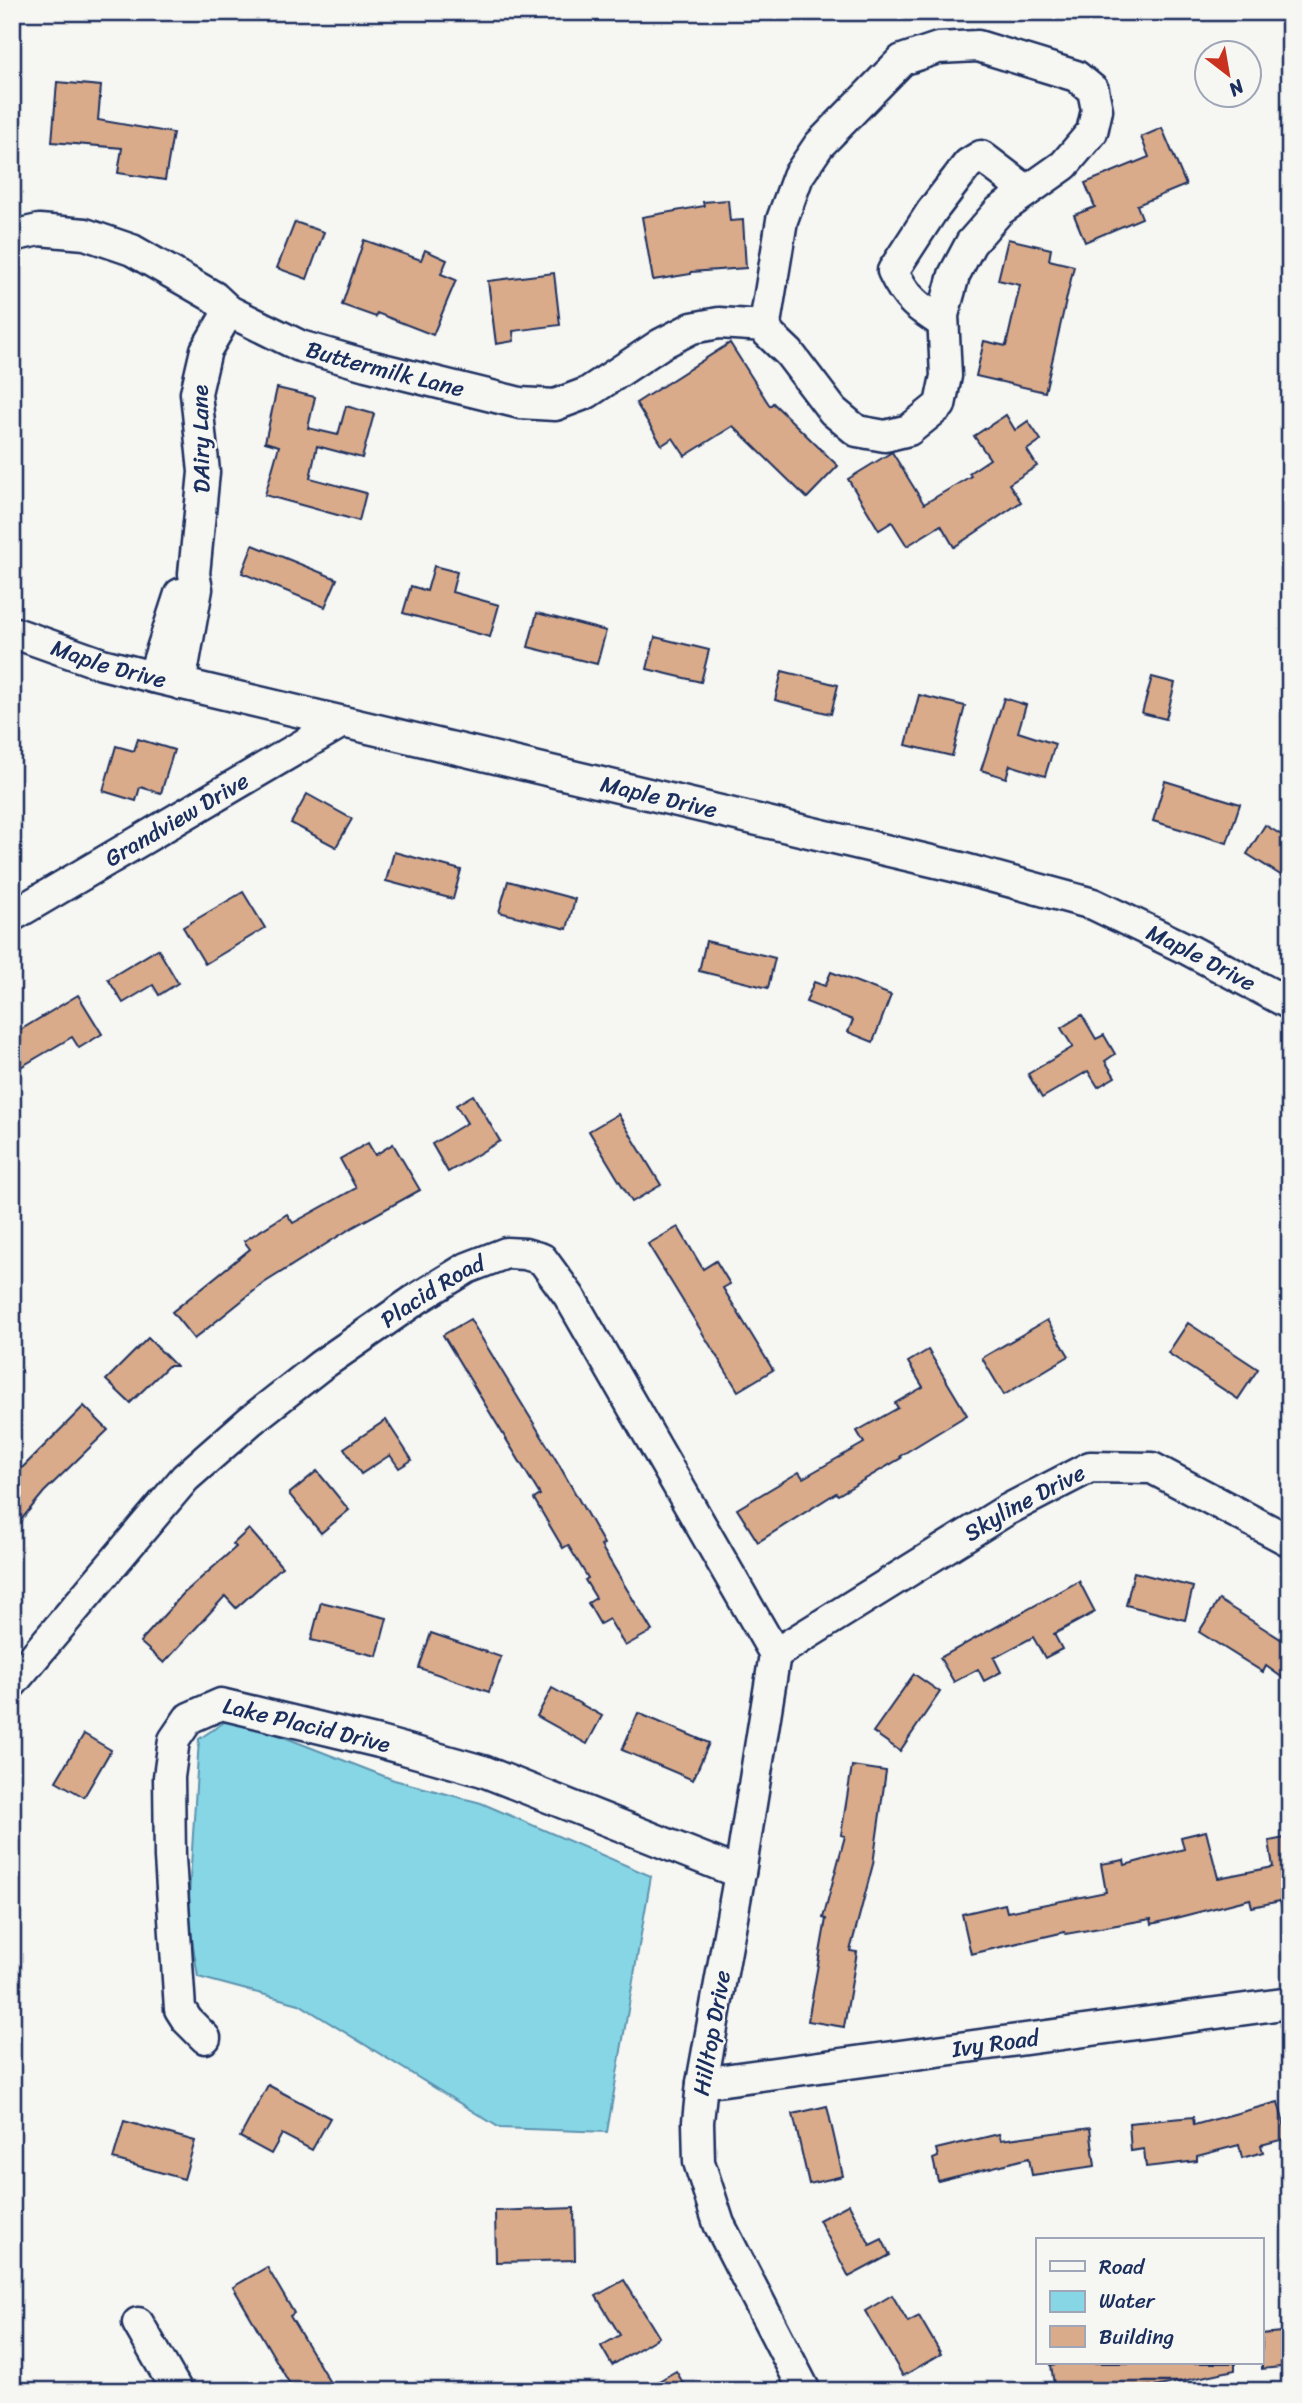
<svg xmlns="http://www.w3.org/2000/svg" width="1302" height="2403" font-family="Sriracha,sans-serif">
	<rect width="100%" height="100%" fill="#f6f6f2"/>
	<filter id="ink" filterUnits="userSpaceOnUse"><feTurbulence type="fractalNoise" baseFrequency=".0143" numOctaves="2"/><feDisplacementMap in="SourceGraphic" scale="14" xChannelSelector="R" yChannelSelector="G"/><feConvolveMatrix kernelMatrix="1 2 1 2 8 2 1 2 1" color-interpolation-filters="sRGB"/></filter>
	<g filter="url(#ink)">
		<!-- water -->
		<polygon fill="#87d6e5" stroke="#5c93af" stroke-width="2" points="232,1717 394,1780 481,1803 651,1876 607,2132 500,2128 299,2004 198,1977 188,1914 199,1739"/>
		<!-- building -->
		<g fill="#d9ab8a" stroke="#1b2f5e" stroke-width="2">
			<polygon points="57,82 101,86 98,120 173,133 165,180 118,173 122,148 52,142"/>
			<polygon points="1162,128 1186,185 1137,205 1142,218 1085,242 1074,215 1095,207 1085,183 1149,157 1141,137"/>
			<polygon points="728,200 730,221 743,220 746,268 691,272 691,274 653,280 642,217 704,206 703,202"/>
			<polygon points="295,222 324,232 307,279 277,268"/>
			<polygon points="1008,239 1051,249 1049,260 1074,266 1045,392 976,376 984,341 1006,346 1020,285 998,280"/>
			<polygon points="364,240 421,260 425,250 447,260 441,274 456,280 433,335 377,313 376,317 342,305"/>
			<polygon points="554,273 560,325 513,331 514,341 496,344 488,281"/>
			<polygon points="730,343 770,406 773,403 838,466 807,498 733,426 685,456 673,438 662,445 636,403"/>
			<polygon points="277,388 315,397 308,428 338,435 346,406 374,414 362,458 317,446 310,478 366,493 359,521 265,495 279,446 265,442"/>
			<polygon points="1006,415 1015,430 1028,421 1041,440 1027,450 1037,466 1009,484 1021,502 954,547 941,525 907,546 892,522 879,530 848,479 892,452 924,504 971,476 969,473 990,459 974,436"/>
			<polygon points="253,545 337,579 325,607 242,573"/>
			<polygon points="434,566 457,572 452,592 499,605 490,637 403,613 411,586 427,591"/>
			<polygon points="537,613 606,631 597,664 528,647"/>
			<polygon points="655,637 709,650 701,682 647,669"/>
			<polygon points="782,671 838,685 831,714 775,700"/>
			<polygon points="1152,677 1175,683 1166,719 1142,713"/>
			<polygon points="919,695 965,706 952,756 906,745"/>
			<polygon points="1004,698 1026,705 1018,732 1055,744 1045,776 1010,765 1006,778 981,770"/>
			<polygon points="138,739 174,750 161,793 140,787 136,801 103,791 116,746 134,751"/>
			<polygon points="1165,781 1240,804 1227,843 1153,821"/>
			<polygon points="307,794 352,819 336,847 291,823"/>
			<polygon points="1265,825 1290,840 1290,881 1247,854"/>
			<polygon points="394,852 461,870 453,899 386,881"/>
			<polygon points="508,881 575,899 567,929 499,912"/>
			<polygon points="243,892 265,928 205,964 183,927"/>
			<polygon points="706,941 775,958 768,988 699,971"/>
			<polygon points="158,949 178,983 159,995 153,985 123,1003 108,979"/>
			<polygon points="831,972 891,995 873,1042 848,1032 853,1020 806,1002 814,982 825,986"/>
			<polygon points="78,995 102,1034 79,1048 72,1037 12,1072 12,1035"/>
			<polygon points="1082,1015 1096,1039 1104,1035 1115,1054 1105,1061 1115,1077 1098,1087 1088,1071 1042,1098 1028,1074 1073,1047 1061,1028"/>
			<polygon points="473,1095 500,1141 448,1172 432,1144 467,1123 456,1105"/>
			<polygon points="618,1114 661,1185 632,1202 589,1131"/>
			<polygon points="368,1143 375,1155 393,1144 420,1190 353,1227 264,1283 194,1339 172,1312 250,1249 244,1241 287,1214 293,1223 356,1188 340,1159"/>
			<polygon points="678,1227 703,1269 716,1261 730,1284 723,1288 773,1370 738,1391 648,1244"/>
			<polygon points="470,1319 558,1463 604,1544 601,1546 652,1631 625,1646 609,1619 600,1624 588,1603 596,1598 585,1580 588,1578 568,1545 563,1548 534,1499 540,1495 443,1335"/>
			<polygon points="1047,1320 1069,1356 1004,1395 982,1358"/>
			<polygon points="1188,1323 1258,1369 1238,1399 1168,1353"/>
			<polygon points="148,1338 176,1366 168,1366 130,1403 106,1380"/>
			<polygon points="928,1350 967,1415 900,1456 901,1458 838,1495 836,1493 758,1542 737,1509 799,1472 803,1478 864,1443 857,1431 898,1408 895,1403 923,1387 908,1362"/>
			<polygon points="84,1406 108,1430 44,1492 12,1531 12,1478"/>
			<polygon points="386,1420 412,1460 399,1468 390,1455 361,1474 344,1448"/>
			<polygon points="317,1471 349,1510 321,1533 289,1494"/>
			<polygon points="249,1529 282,1567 236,1608 225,1596 164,1663 140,1642 183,1594 236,1547 233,1544"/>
			<polygon points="1134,1572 1193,1587 1185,1620 1126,1605"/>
			<polygon points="1079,1581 1095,1612 1054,1634 1062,1649 1045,1658 1033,1637 994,1658 1001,1672 984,1681 978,1669 954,1682 940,1658"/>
			<polygon points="1219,1600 1290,1645 1290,1683 1266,1666 1263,1672 1199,1632"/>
			<polygon points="321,1602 387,1618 377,1656 311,1640"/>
			<polygon points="431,1633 501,1657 489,1692 419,1668"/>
			<polygon points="914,1674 940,1692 900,1751 873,1732"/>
			<polygon points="552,1688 602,1716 587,1744 537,1716"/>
			<polygon points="638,1713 709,1743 693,1780 622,1750"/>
			<polygon points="84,1734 111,1750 84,1797 56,1781"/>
			<polygon points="852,1766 886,1771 873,1864 850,1951 857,1952 844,2027 808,2021 826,1919 823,1918 845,1836 841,1835"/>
			<polygon points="1206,1831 1218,1878 1273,1867 1269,1841 1290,1837 1290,1909 1282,1909 1280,1901 1252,1907 1250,1899 1152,1924 1151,1919 1066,1934 1065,1932 971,1954 962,1914 1005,1904 1007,1912 1106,1892 1101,1864 1124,1860 1125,1865 1184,1849 1181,1837"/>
			<polygon points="268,2085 330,2118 312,2150 282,2134 271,2154 240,2137"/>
			<polygon points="1278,2102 1288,2138 1261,2145 1263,2152 1242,2158 1239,2145 1197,2156 1197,2161 1146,2167 1144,2149 1131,2151 1129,2123 1193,2117 1194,2125"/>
			<polygon points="827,2106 843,2176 809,2184 793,2114"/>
			<polygon points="124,2121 195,2141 184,2179 113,2159"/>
			<polygon points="1090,2128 1095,2166 1032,2175 1029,2158 938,2181 933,2159 938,2157 936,2149 999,2134 1001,2140"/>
			<polygon points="849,2204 870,2245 882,2239 890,2255 849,2277 819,2220"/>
			<polygon points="574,2208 575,2260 496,2262 495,2211"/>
			<polygon points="267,2267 294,2313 290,2316 335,2391 294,2391 233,2287"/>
			<polygon points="624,2280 659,2337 612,2365 601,2346 620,2335 596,2296"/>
			<polygon points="892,2295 908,2322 919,2316 941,2354 903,2376 865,2311"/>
			<polygon points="1290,2331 1290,2366 1262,2369 1262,2334"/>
			<polygon points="1066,2363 1235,2363 1235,2370 1150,2388 1150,2386 1114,2391 1055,2391 1051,2365"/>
			<polygon points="676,2371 688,2391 642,2391"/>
		</g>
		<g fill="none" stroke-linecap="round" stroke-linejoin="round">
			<defs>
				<g id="minor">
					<polygon points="978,46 1076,76 1093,90 1097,110 1092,132 1064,165 999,211 971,243 954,275 943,315 946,376 940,405 909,430 885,436 857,431 833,411 789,353 767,332 765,324 782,220 798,176 819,145 902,60 938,48"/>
					<path id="s1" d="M 12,236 L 39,230 L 85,234 L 132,250 L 214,297 L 229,311 L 300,346 L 366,365 L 520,403 L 555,405 L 587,393 L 661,344 L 692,328 L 719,323 L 766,326"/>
					<path d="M 943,323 C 918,307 906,299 893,271 L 932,211 L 968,164 L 981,156 L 1027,191"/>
					<path id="s2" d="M 12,632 L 102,664 L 153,677 L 957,867 L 1093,904 L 1189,950 L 1290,1004"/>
					<polyline points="153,677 180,594"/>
					<polyline points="180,684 197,589 194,574 204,472 196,393 206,350 229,311"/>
					<path id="s3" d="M 12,916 L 342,722"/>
					<polyline points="775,1654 740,1873 702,2083 698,2122 699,2162 719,2224 805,2391"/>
					<path id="s4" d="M 775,1654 L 1005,1511 L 1090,1467 L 1152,1468 L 1290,1541"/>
					<path id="s5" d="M 12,1683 L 185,1478 L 250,1421 L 320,1366 L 418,1298 L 467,1268 L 506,1253 L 525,1254 L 542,1259 L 569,1296 L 775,1654"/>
					<path id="s6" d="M 205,2038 L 187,2020 L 180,2009 L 170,1858 L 169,1777 L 174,1740 L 189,1718 L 221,1704 L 379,1742 L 483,1771 L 740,1873"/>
					<path id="s7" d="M 702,2083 L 1290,2003"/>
					<polyline points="138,2323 177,2391"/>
				</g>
			</defs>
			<!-- minor casing -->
			<use href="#minor" stroke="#1b2f5e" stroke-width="35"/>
			<!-- minor -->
			<use href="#minor" stroke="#f6f6f2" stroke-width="30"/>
		</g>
	</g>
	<g text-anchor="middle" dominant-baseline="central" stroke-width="5" stroke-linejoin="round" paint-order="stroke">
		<!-- street labels -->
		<g font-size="23" fill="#1b2f5e" stroke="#f6f6f2">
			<text stroke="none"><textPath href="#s1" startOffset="406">Buttermilk Lane</textPath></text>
			<text transform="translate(201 439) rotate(-91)">DAiry Lane</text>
			<text stroke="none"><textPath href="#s2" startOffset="102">Maple Drive</textPath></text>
			<text stroke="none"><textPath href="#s2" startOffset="668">Maple Drive</textPath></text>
			<text stroke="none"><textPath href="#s3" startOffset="191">Grandview Drive</textPath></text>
			<text stroke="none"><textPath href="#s2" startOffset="1236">Maple Drive</textPath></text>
			<text stroke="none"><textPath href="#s5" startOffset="579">Placid Road</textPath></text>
			<text stroke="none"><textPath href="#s4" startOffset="292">Skyline Drive</textPath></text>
			<text stroke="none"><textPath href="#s6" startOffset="458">Lake Placid Drive</textPath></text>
			<text transform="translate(712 2033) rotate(-80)">Hilltop Drive</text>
			<text stroke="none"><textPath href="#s7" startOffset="296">Ivy Road</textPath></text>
		</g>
	</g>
	<!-- margin -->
	<rect width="1302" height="2403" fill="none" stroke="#f6f6f2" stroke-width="42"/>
	<rect x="21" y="21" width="1260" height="2361" fill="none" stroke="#1b2f5e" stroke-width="2.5" filter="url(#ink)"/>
	<!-- legend -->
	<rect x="1036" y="2238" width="228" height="126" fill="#f6f6f2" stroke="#9ea6b7" stroke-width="2"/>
	<rect x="1050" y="2261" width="35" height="10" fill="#f6f6f2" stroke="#9ea6b7" stroke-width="2"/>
	<text x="1099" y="2274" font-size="21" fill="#1b2f5e">Road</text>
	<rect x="1050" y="2291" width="35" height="21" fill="#87d6e5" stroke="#9ea6b7" stroke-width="2"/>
	<text x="1099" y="2308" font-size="21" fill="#1b2f5e">Water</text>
	<rect x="1050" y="2326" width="35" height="21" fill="#d9ab8a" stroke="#9ea6b7" stroke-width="2"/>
	<text x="1099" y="2344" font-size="21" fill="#1b2f5e">Building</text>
	<!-- north arrow -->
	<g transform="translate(1228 74) rotate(149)"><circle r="33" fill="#f6f6f2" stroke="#9ea6b7" stroke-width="2"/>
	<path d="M0-5L12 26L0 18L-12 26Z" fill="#c8321e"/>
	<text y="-10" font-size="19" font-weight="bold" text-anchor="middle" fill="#1b2f5e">N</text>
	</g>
</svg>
